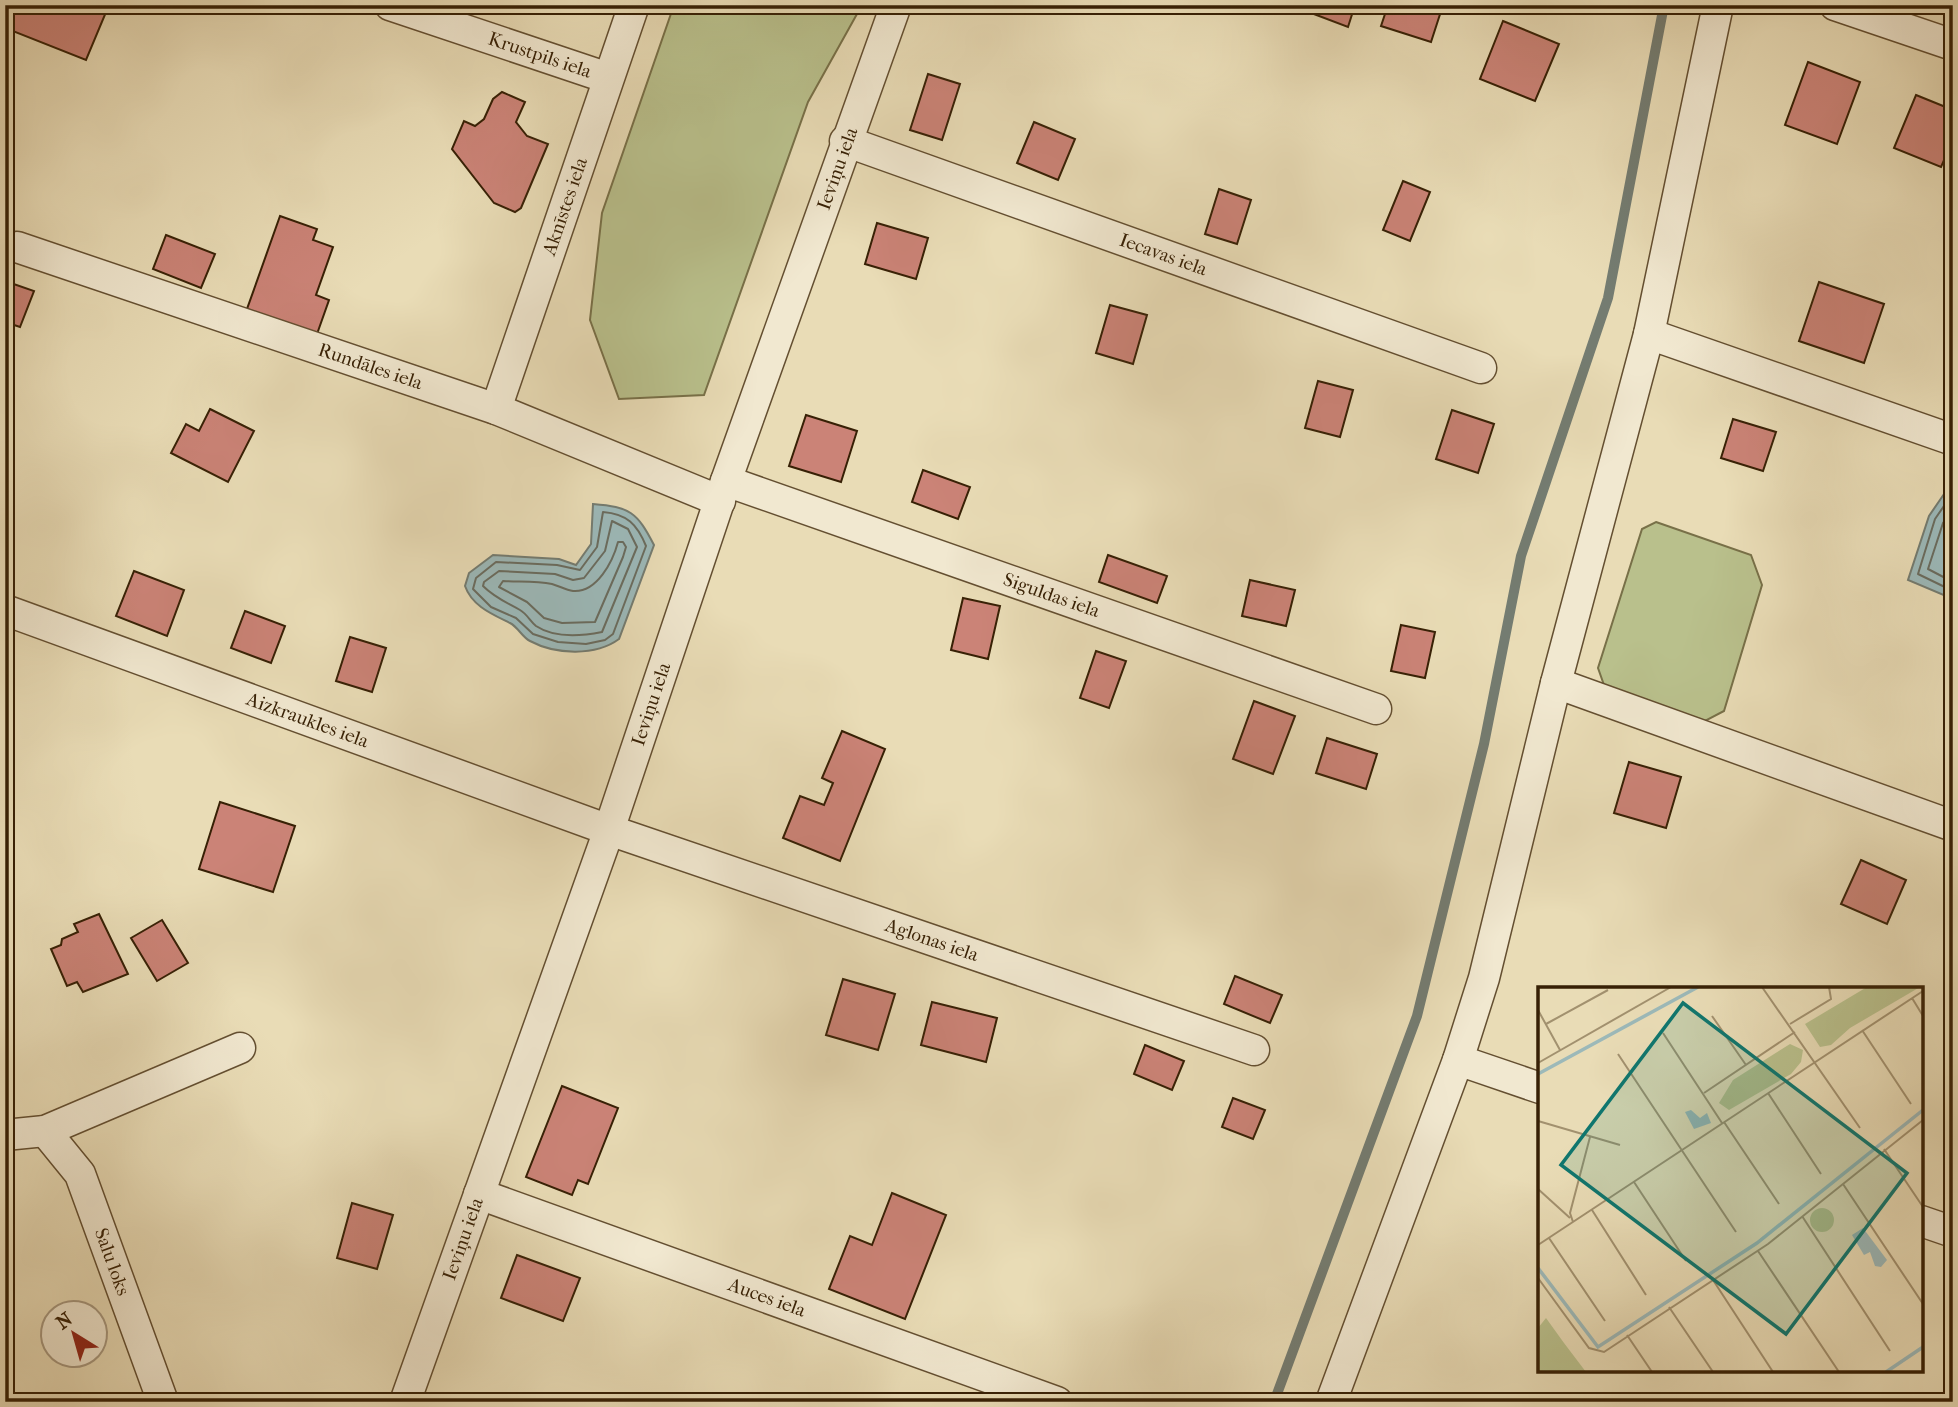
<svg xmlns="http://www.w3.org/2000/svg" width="1958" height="1407" font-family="'IM FELL French Canon',serif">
	<rect width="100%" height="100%" fill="#e9dcb6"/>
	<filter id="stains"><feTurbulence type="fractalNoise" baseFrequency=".00286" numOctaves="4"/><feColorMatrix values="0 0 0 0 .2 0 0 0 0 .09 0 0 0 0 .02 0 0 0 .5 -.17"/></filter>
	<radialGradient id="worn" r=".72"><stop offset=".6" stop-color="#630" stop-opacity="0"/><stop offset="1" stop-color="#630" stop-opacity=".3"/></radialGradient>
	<!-- green -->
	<g fill="#b9c08c" stroke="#787048" stroke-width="2">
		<polygon points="674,5 862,5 808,102 704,395 619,399 590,320 602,213"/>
		<polygon points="1656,522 1751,555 1762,585 1724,711 1705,721 1604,685 1598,668 1642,529"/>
	</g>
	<!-- water -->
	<g fill="#9cb9b9" stroke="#747c71" stroke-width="2">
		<polygon points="1944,494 1953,496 1953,599 1908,580 1929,516"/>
		<path d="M 593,504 C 630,507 637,512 654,545 L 619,639 C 596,656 556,655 530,641 C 522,637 518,627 510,623 C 492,614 472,606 465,586 L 469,573 L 493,555 L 559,559 L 576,565 L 591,544 Z"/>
	</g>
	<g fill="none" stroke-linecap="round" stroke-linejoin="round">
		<!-- shore -->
		<g stroke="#6a6c5f" stroke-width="2">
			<polyline points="1953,502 1946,503 1935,519 1918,574 1953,591"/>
			<polyline points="1953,511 1943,523 1928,569 1953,582"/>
			<path d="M 603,512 C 627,514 637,524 646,546 L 613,634 L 605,640 L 586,644 L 558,642 L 533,634 L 516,618 L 491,607 L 473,589 L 476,578 L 496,562 L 557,565 L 580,570 L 597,547 Z"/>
			<path d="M 612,521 L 628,529 L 637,547 L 602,632 C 582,636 554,638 536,626 C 530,621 527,614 520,610 C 506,602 495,598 483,586 L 484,582 L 499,571 L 555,574 L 573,580 L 584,578 L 605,551 Z"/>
			<path d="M 618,542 L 623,542 L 626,547 L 623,557 L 595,622 L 562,623 L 544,618 L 527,602 L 499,587 L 503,581 C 519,582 536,581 552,584 C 559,586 566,590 573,591 C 597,593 613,561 618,542 Z"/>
		</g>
		<!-- stream -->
		<polyline stroke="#747c71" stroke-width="10" points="1274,1402 1417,1016 1484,744 1521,556 1608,298 1664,5"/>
	</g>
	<!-- building -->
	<g fill="#cb8377" stroke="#372005" stroke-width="2">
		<polygon points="10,5 109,5 86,60 5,28"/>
		<polygon points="1290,5 1355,5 1348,27"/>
		<polygon points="1388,5 1443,5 1431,42 1381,26"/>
		<polygon points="1503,21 1559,44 1535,101 1480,79"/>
		<polygon points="1808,62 1860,82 1837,144 1785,125"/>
		<polygon points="928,74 960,84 942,140 910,130"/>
		<polygon points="502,92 525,102 516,122 527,136 548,144 521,208 515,212 494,203 452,149 464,121 475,126 484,119 493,99"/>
		<polygon points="1916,95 1953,110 1953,140 1941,167 1894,148"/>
		<polygon points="1034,122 1075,139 1058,180 1017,163"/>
		<polygon points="1403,181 1430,192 1410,241 1383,230"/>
		<polygon points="1219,189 1251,200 1237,244 1205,234"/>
		<polygon points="280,216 317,229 313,240 333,247 316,295 329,300 317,334 247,309"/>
		<polygon points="877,223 928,238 916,279 865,264"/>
		<polygon points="166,235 215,254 201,288 153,269"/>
		<polygon points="5,281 34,291 20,327 5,322"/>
		<polygon points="1819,282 1884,304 1864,363 1799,341"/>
		<polygon points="1110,305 1147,315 1133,364 1096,353"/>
		<polygon points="1318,381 1353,390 1340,437 1305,428"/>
		<polygon points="210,409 254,431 228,482 171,453 186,424 199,431"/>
		<polygon points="1452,410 1494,424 1478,473 1436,459"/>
		<polygon points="806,415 857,431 841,482 789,466"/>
		<polygon points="1733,419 1776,432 1763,471 1721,458"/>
		<polygon points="923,470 970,487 958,519 912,502"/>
		<polygon points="1108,555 1167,576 1157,603 1099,582"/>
		<polygon points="134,571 184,590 167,636 116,616"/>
		<polygon points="1250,580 1295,590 1286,626 1242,616"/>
		<polygon points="963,598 1000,606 988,659 951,650"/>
		<polygon points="245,611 285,626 271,663 231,648"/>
		<polygon points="1401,625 1435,632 1425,678 1391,671"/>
		<polygon points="350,637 386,648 372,692 336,681"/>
		<polygon points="1096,651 1126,661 1109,708 1080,698"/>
		<polygon points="1254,701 1295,716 1273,774 1233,759"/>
		<polygon points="842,731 885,749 840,861 783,838 800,796 824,805 833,783 822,778"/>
		<polygon points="1327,738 1377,754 1366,789 1316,773"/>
		<polygon points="1629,762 1681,777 1666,828 1614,813"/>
		<polygon points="220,802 295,826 273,892 199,869"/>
		<polygon points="1861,860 1906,880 1887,924 1841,904"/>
		<polygon points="99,914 128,974 83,992 77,982 67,986 51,949 61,945 62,939 78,932 74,924"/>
		<polygon points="162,920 188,963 157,981 131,938"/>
		<polygon points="1235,976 1282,995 1270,1023 1224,1004"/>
		<polygon points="843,979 895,994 878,1050 826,1035"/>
		<polygon points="932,1002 997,1018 986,1062 921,1045"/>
		<polygon points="1145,1045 1184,1061 1172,1090 1134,1074"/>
		<polygon points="562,1086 618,1108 588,1184 578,1180 572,1195 526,1177"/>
		<polygon points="1233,1098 1265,1110 1253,1139 1222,1127"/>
		<polygon points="892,1193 946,1215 905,1319 829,1289 850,1236 872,1245"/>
		<polygon points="352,1203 393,1215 377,1269 337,1258"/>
		<polygon points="517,1255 580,1278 563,1321 501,1298"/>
	</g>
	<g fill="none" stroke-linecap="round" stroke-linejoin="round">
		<defs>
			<g id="street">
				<path id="s1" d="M 390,5 L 608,78"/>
				<polyline points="1835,5 1953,45"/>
				<path id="s2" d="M 845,141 L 1481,368"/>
				<path id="s3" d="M 17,247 L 496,409 L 720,501"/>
				<polyline points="1649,334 1953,440"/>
				<path id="s4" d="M 496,409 L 634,5"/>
				<path id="s5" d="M 726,481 L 1376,709"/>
				<path id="s6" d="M 5,610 L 609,830 L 1254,1050"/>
				<polyline points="1556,683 1953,826"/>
				<polyline points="1458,1060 1540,1088"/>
				<path id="s7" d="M 45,1131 L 80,1174 L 163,1402"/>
				<polyline points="5,1135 45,1131 240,1048"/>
				<path id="s8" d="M 479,1194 L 1057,1402"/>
				<polyline points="1921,1221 1953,1232"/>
				<path id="s9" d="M 405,1402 L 609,830 L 726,481 L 896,5"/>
				<polyline points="1331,1402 1458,1060 1484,978 1556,683 1649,334 1718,5"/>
			</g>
		</defs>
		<!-- street casing -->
		<use href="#street" stroke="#644f31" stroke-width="33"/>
		<!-- street -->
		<use href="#street" stroke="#f1e8d0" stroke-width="30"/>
	</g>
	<g text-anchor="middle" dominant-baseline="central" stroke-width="7" stroke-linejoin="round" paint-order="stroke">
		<!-- street labels -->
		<g font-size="19" fill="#372005" stroke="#f1e8d0">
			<text stroke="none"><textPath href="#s1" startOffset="158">Krustpils iela</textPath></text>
			<text stroke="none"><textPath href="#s9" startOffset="1307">Ieviņu iela</textPath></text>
			<text stroke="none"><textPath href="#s4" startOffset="214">Aknīstes iela</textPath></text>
			<text stroke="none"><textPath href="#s2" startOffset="338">Iecavas iela</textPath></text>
			<text stroke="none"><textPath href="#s3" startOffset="373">Rundāles iela</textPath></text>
			<text stroke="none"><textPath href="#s5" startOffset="345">Siguldas iela</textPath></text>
			<text stroke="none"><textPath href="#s9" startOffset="740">Ieviņu iela</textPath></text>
			<text stroke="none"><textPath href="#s6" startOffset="322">Aizkraukles iela</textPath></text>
			<text stroke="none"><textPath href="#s6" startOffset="984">Aglonas iela</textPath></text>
			<text stroke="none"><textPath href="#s9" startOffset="173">Ieviņu iela</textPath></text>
			<text stroke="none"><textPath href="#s7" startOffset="149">Salu loks</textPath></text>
			<text stroke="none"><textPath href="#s8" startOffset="306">Auces iela</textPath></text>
		</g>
	</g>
	<!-- overview -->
	<g transform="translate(1538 987)">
		<rect width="385" height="385" fill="#e9dcb6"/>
		<path d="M 329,0 L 382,0 L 312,41 L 293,58 L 282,60 L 267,37 ZM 252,57 L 265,63 L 263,75 L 253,87 L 191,123 L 181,116 L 195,93 ZM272 233a12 12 0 1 1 24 0a12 12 0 1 1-24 0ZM 8,331 L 26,356 L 48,385 L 0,385 L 0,341 Z" fill="#b9c08c"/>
		<path d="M 153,123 L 162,131 L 169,126 L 173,136 L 156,142 L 147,125 ZM 325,241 L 349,273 L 343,280 L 337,279 L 332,265 L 326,268 L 314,248 Z" fill="#9cb9b9"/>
		<path fill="none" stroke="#9cb9b9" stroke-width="3.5" d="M 0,87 L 160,0M 0,281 L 60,360 L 219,256 L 385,123M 348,385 L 385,360"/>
		<path fill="none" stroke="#a2916f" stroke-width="2" d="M 224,0 L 322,141M 374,11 L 385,29M 0,23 L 22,63M 174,29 L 208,78M 8,37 L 70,3M 252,37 L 293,12 L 291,0M 324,43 L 373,117M 125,46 L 184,136M 80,67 L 198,245M 0,76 L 133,0M 166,106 L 257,45M 230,106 L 283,187M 0,134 L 82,158M 186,135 L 241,217M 346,162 L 385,220M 96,195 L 148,274M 305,197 L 385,317M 0,202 L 32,231M 54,223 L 108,308M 264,229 L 352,364M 35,235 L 32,226 L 52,150M 11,251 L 67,334M 0,258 L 385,4M 220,264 L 301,385M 0,291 L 51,361 L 66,365 L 230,257 L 385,133M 175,293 L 235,385M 131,320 L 175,385M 89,348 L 114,385"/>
		<path fill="#0f766e" fill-opacity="0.15" stroke="#0f766e" stroke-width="3.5" d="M 145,16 L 369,186 L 248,347 L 23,178 Z"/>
		<rect width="385" height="385" fill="none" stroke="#372005" stroke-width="3.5"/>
	</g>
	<!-- margin -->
	<rect width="1958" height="1407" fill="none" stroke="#e9dcb6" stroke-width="28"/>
	<rect x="7" y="7" width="1944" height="1393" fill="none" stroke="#372005" stroke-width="3.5"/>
	<rect x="14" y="14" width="1930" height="1379" fill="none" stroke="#372005" stroke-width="2"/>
	<!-- north arrow -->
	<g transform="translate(74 1334) rotate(323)"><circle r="33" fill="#f1e8d0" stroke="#a7987f" stroke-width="2"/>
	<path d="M0-5L12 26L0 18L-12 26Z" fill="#8f2418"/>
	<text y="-10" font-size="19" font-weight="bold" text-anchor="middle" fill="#372005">N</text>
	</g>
	<rect width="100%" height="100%" filter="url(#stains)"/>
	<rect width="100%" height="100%" fill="url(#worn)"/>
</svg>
